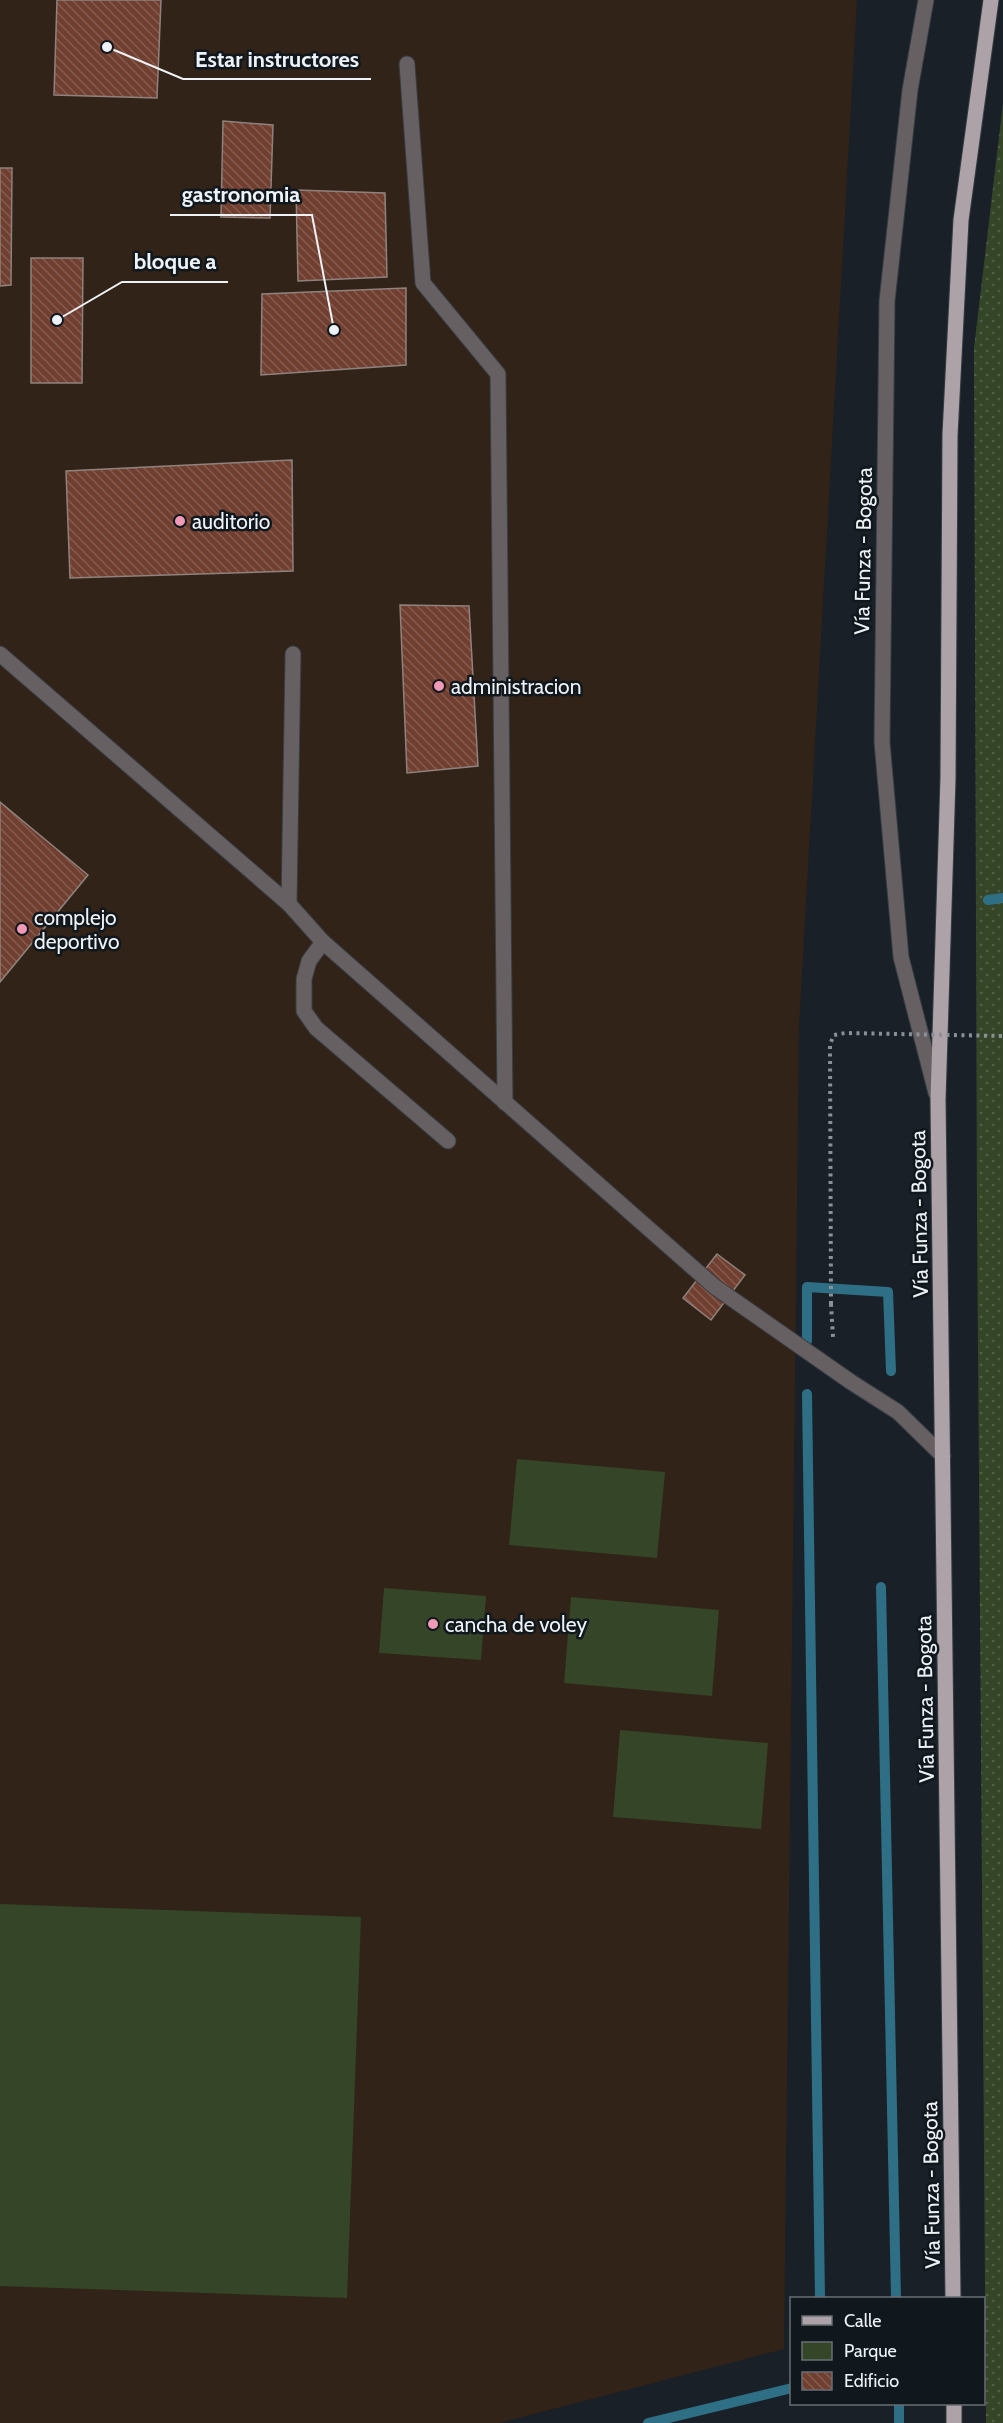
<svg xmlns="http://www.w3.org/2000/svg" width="1003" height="2423" font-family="Cabin,sans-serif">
	<defs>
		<pattern id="green-dots" width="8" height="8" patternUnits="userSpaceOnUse" patternTransform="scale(1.5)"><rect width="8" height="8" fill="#354528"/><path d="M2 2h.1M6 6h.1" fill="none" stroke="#536048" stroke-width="1.8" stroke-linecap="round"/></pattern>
		<pattern id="building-back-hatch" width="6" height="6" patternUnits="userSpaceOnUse" patternTransform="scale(1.5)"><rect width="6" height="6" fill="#713f30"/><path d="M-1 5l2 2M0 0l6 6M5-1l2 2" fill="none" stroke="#865b4f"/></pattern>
	</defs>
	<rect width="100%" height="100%" fill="#192027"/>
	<!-- education -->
	<polygon fill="#312317" points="0,0 857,0 799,1027 784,2349 499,2423 0,2423"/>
	<!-- green -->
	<polygon fill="url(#green-dots)" points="1003,103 1003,2423 986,2423 977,1215 974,348"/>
	<!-- pitch -->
	<g fill="#354528">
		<polygon points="517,1459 665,1472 657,1558 509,1545"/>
		<polygon points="384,1588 486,1596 481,1660 379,1653"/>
		<polygon points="571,1597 719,1610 712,1696 564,1683"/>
		<polygon points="620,1730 768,1743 761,1829 613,1817"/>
		<polygon points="0,1904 361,1917 347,2298 0,2286"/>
	</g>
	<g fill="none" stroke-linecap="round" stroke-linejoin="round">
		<!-- stream -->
		<g stroke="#2e6f85" stroke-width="10">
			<polyline points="988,900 1003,898"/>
			<polyline points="807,1341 807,1287 888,1292 891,1371"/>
			<polyline points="807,1394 820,2298"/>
			<polyline points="881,1587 896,2298"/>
			<polyline points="899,2404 899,2423"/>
			<polyline points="648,2423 792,2388"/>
		</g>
	</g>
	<!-- building -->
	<g fill="url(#building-back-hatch)" stroke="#8f827e" stroke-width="1.5">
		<polygon points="57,0 161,0 157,98 54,95"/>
		<polygon points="223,121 273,125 270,218 221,217"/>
		<polygon points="0,168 12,168 11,285 0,286"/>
		<polygon points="296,190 385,193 387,277 298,281"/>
		<polygon points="31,258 83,258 82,383 31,383"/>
		<polygon points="406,288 406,365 261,375 262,294"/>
		<polygon points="292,460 293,571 70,578 66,471"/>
		<polygon points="400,605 469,606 478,766 407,773"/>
		<polygon points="0,802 88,875 0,982"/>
		<polygon points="717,1254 745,1275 711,1320 683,1298"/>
	</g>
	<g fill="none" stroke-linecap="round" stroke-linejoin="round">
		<defs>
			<g id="lane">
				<polyline points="407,64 423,283 498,374 505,1103"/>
				<polyline points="0,654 289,904 323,942 715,1287 851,1382 898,1412 943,1456"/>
				<polyline points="289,904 293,654"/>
				<polyline points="323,942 309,961 304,979 304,1011 316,1028 448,1141"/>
			</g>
			<polyline id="street" points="926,0 910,90 887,301 882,742 901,957 936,1093"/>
			<g id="primary">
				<polyline points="953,2298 938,1100 948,778 950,435 961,220 991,0"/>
				<polyline points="954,2404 954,2423"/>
			</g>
		</defs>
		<!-- lane casing -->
		<use href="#lane" stroke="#373d44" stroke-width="17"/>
		<!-- street casing -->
		<use href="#street" stroke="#373d44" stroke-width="17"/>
		<!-- primary casing -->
		<use href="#primary" stroke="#373d44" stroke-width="17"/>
		<!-- path -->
		<polyline stroke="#8a9096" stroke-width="4" stroke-dasharray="3 4.5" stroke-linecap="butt" points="831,1304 833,1337"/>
		<!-- lane -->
		<use href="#lane" stroke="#666063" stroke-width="15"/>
		<!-- street -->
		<use href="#street" stroke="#666063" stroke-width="15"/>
		<!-- primary -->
		<use href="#primary" stroke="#ada2a7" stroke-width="15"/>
		<!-- path-bridge -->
		<polyline stroke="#8a9096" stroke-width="4" stroke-dasharray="3 4.5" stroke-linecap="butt" points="831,1304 830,1044 834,1035 845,1033 1003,1036"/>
	</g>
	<!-- markers -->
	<g fill="#f09ab6" stroke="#10171d" stroke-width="2">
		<circle cx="180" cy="521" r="6"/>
		<circle cx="439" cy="686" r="6"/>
		<circle cx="22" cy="929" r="6"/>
		<circle cx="433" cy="1624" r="6"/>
	</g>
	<g text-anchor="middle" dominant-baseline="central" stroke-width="5" stroke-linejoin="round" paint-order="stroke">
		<!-- poi labels -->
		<g font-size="21" fill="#edf2f6" stroke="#10171d" text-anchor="start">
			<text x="192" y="521">auditorio</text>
			<text x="451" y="686">administracion</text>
			<text x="34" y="917">complejo<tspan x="34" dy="24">deportivo</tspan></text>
			<text x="445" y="1624">cancha de voley</text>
		</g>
		<!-- street labels -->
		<g font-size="21" fill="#edf2f6" stroke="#10171d">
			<text transform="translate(863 551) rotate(-89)">Vía Funza - Bogota</text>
			<text transform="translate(919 1214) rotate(-91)">Vía Funza - Bogota</text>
			<text transform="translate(925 1699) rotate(-91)">Vía Funza - Bogota</text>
			<text transform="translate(931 2185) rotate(-91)">Vía Funza - Bogota</text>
		</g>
	</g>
	<!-- callouts -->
	<path fill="none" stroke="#edf2f6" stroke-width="2" d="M107 47L183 79H371M334 330L312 215H170M57 320L122 282H228"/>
	<g fill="#edf2f6" stroke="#10171d" stroke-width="2">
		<circle cx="107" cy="47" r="6"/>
		<circle cx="334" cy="330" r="6"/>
		<circle cx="57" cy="320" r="6"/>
	</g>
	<g font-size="22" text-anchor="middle" font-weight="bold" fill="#edf2f6" stroke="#10171d" stroke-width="5" stroke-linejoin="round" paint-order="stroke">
		<text x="277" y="67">Estar instructores</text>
		<text x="241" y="202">gastronomia</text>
		<text x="175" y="269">bloque a</text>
	</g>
	<!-- legend -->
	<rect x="790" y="2297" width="195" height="108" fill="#10171d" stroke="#686f74" stroke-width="1.5"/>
	<rect x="802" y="2316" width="30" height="9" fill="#ada2a7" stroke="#686f74" stroke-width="1.5"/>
	<text x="844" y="2327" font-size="18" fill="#edf2f6">Calle</text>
	<rect x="802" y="2342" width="30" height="18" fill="#354528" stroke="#686f74" stroke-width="1.5"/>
	<text x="844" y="2357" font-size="18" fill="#edf2f6">Parque</text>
	<rect x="802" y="2372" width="30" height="18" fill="url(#building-back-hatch)" stroke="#686f74" stroke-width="1.5"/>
	<text x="844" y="2387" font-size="18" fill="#edf2f6">Edificio</text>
</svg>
